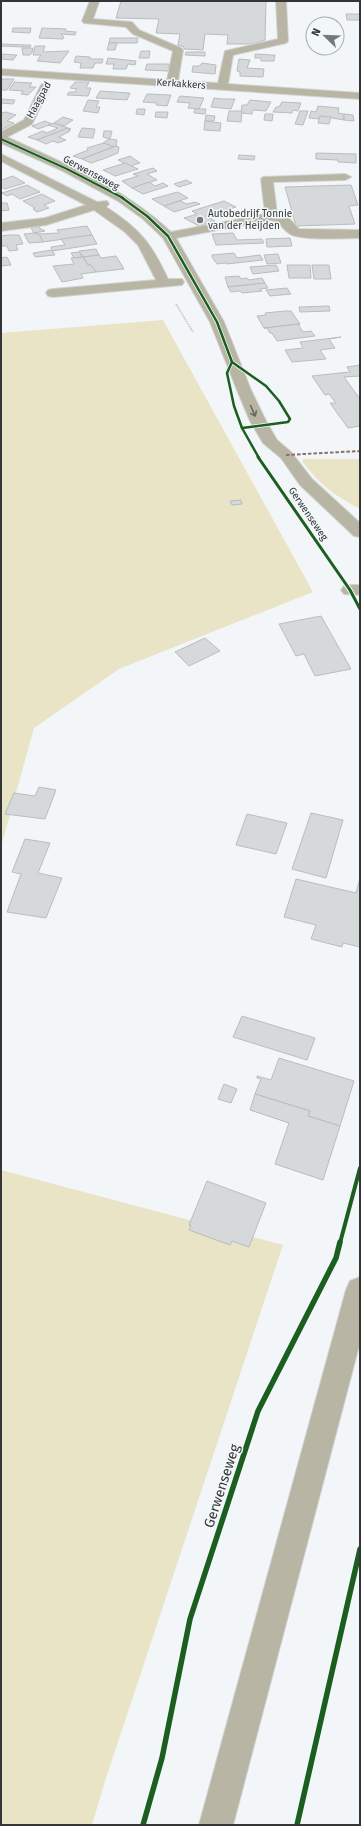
<svg xmlns="http://www.w3.org/2000/svg" width="361" height="1826" font-family="'Fira Sans',sans-serif">
	<rect width="100%" height="100%" fill="#f3f6f8"/>
	<!-- green -->
	<g fill="#e9e4c6">
		<polygon points="163,320 313,592 119,669 34,728 1,847 1,333"/>
		<path d="M 304,459 L 360,459 L 360,509 C 334,495 321,486 302,461 Z"/>
		<polygon points="1,1170 283,1245 106,1778 92,1825 1,1825"/>
	</g>
	<!-- building -->
	<g fill="#d6d9da" stroke="#babcbe">
		<polygon points="121,1 266,1 265,40 253,44 227,44 228,35 205,34 203,50 184,49 184,47 178,45 180,34 156,33 159,19 116,18"/>
		<polygon points="346,14 360,14 360,20 347,20"/>
		<polygon points="13,28 31,28 30,33 12,32"/>
		<polygon points="42,28 66,29 65,31 76,32 75,35 61,34 64,37 63,39 39,38"/>
		<polygon points="110,38 138,38 137,43 109,43"/>
		<polygon points="109,43 117,43 115,50 107,50"/>
		<polygon points="1,44 25,45 31,45 30,47 24,47 1,46"/>
		<polygon points="35,46 45,46 43,52 69,51 60,63 37,61 41,55 33,55"/>
		<polygon points="22,48 33,48 32,52 30,55 23,55"/>
		<polygon points="141,51 150,51 149,58 139,58"/>
		<polygon points="186,52 205,52 205,56 185,55"/>
		<polygon points="1,54 17,55 13,60 1,59"/>
		<polygon points="255,54 272,55 275,55 274,61 261,61 261,58 255,58"/>
		<polygon points="76,56 90,57 90,59 103,59 102,63 95,63 93,68 80,68 81,63 74,62"/>
		<polygon points="108,58 136,61 135,65 128,64 126,69 113,69 114,64 106,64"/>
		<polygon points="239,59 250,60 247,68 264,69 263,77 240,76 240,72 237,71"/>
		<polygon points="202,63 216,65 215,74 192,72 193,66 199,66"/>
		<polygon points="147,64 169,64 169,69 168,71 145,70"/>
		<polygon points="2,79 14,79 7,90 1,90"/>
		<polygon points="14,82 32,83 29,87 36,87 28,95 21,94 23,91 9,90"/>
		<polygon points="75,82 89,82 86,88 91,88 88,96 67,95 69,92 75,92 77,89 70,88"/>
		<polygon points="100,91 114,92 130,93 127,100 96,98"/>
		<polygon points="147,94 171,95 167,106 156,105 157,103 143,102"/>
		<polygon points="180,96 204,98 199,109 188,108 190,103 177,102"/>
		<polygon points="214,98 223,99 235,99 231,109 211,107"/>
		<polygon points="2,99 15,100 13,104 1,103"/>
		<polygon points="88,100 99,101 96,107 100,107 98,113 83,111"/>
		<polygon points="250,100 271,102 266,111 253,110 252,114 241,113 242,105 247,105"/>
		<polygon points="282,102 301,103 298,111 293,110 292,113 273,112 276,107 279,107"/>
		<polygon points="318,106 339,108 338,113 344,114 344,120 320,116 320,119 309,118 311,111 316,112"/>
		<polygon points="137,109 145,109 144,115 136,114"/>
		<polygon points="195,109 206,109 205,114 194,113"/>
		<polygon points="229,111 242,111 241,122 227,121"/>
		<polygon points="300,111 308,111 303,125 295,124"/>
		<polygon points="6,112 16,115 7,121 14,123 1,130 1,113"/>
		<polygon points="156,112 168,112 167,118 155,117"/>
		<polygon points="265,114 273,114 272,121 264,120"/>
		<polygon points="344,114 353,115 354,121 344,120"/>
		<polygon points="206,115 215,116 214,121 205,121"/>
		<polygon points="320,116 331,117 329,124 318,123"/>
		<polygon points="63,117 73,120 64,126 54,123"/>
		<polygon points="45,121 52,124 38,129 32,126"/>
		<polygon points="205,121 221,123 220,131 204,130"/>
		<polygon points="54,123 68,128 37,140 28,137 43,131 47,133 58,128 48,125"/>
		<polygon points="68,128 71,129 68,130 70,131 59,137 66,140 58,143 53,141 46,144 37,140"/>
		<polygon points="82,128 95,129 93,138 78,137"/>
		<polygon points="104,131 112,131 110,139 103,137"/>
		<polygon points="109,139 117,140 116,146 114,147 103,143"/>
		<polygon points="104,143 114,147 82,159 73,156 88,150 87,148"/>
		<polygon points="116,146 119,147 118,153 103,159 91,163 82,159"/>
		<polygon points="316,153 356,154 356,163 338,162 338,160 316,159"/>
		<polygon points="239,155 255,156 254,160 238,159"/>
		<polygon points="130,156 140,163 130,166 118,160"/>
		<polygon points="125,163 138,169 115,176 103,170"/>
		<polygon points="153,168 157,171 147,174 157,180 132,188 122,181 138,176 133,174"/>
		<polygon points="13,176 25,183 5,189 1,187 1,180"/>
		<polygon points="186,180 192,183 179,187 174,184"/>
		<polygon points="149,182 155,186 163,183 168,186 143,194 132,188"/>
		<polygon points="27,185 40,192 20,199 12,194 7,196 2,193"/>
		<polygon points="351,185 358,205 349,206 355,224 296,226 285,187"/>
		<polygon points="178,192 188,198 164,206 152,199"/>
		<polygon points="42,194 55,201 44,205 49,208 37,212 33,209 35,208 23,201"/>
		<polygon points="180,201 187,204 195,202 200,204 174,212 164,206"/>
		<polygon points="224,201 236,207 206,216 215,221 199,226 184,218 197,214 192,211"/>
		<polygon points="1,203 7,203 9,210 1,211"/>
		<polygon points="41,226 39,228 45,231 34,233 31,228"/>
		<polygon points="87,226 92,235 43,242 39,234 59,233 57,230"/>
		<polygon points="35,233 39,234 43,242 29,243 24,234"/>
		<polygon points="233,233 237,240 262,239 264,243 216,245 212,234"/>
		<polygon points="9,235 19,235 23,244 16,245 18,250 9,251 7,246 2,246 1,236"/>
		<polygon points="92,235 97,244 52,251 51,247 65,245 61,239"/>
		<polygon points="290,238 292,246 267,247 266,239"/>
		<polygon points="96,249 99,255 83,257 79,251"/>
		<polygon points="52,250 55,255 35,257 33,253"/>
		<polygon points="79,252 82,257 74,258 71,253"/>
		<polygon points="234,253 237,258 260,255 263,260 227,264 226,263 217,264 212,257 212,255"/>
		<polygon points="278,254 281,263 267,264 264,255"/>
		<polygon points="99,255 101,258 116,256 124,269 96,272 91,265 88,265 83,257"/>
		<polygon points="7,257 11,265 1,266 1,258"/>
		<polygon points="83,257 88,265 91,265 96,272 81,274 83,278 62,282 53,266 74,264 71,258"/>
		<polygon points="276,265 279,271 253,274 250,267"/>
		<polygon points="287,265 310,265 311,278 289,278"/>
		<polygon points="312,265 329,265 331,279 314,279"/>
		<polygon points="239,276 241,279 247,278 249,280 262,278 265,283 228,287 225,277"/>
		<polygon points="265,283 268,288 260,289 262,291 242,293 240,291 231,292 228,287"/>
		<polygon points="287,288 291,294 270,296 266,290"/>
		<polygon points="329,306 330,311 300,312 299,307"/>
		<polygon points="285,311 291,311 300,324 264,328 257,316 266,315 265,313"/>
		<polygon points="298,324 303,332 311,331 315,336 277,341 272,333 270,333 267,328 264,328 300,324"/>
		<polygon points="341,337 329,339 335,348 320,350 326,359 292,362 285,350 303,348 300,342"/>
		<polygon points="360,365 360,376 344,377 360,399 360,426 348,428 330,403 336,403 329,394 325,395 312,376 350,372 347,367"/>
		<polygon points="241,500 242,504 232,505 230,501"/>
		<polygon points="321,616 351,669 315,676 304,654 296,656 279,624"/>
		<polygon points="205,638 220,651 189,666 175,652"/>
		<polygon points="39,787 56,790 45,819 5,814 14,793 35,796"/>
		<polygon points="311,813 343,820 326,878 292,869"/>
		<polygon points="247,814 287,823 276,854 236,845"/>
		<polygon points="25,839 50,843 38,873 62,878 46,918 7,912 21,874 12,872"/>
		<polygon points="360,878 360,947 343,943 342,947 311,939 316,925 284,917 296,879 356,893"/>
		<polygon points="242,1016 315,1038 307,1060 233,1037"/>
		<polygon points="279,1058 354,1081 340,1126 308,1116 310,1111 255,1094 261,1079 257,1078 257,1076 271,1080"/>
		<polygon points="224,1084 237,1089 231,1103 218,1099"/>
		<polygon points="255,1094 310,1111 308,1116 340,1126 323,1180 275,1164 289,1123 250,1110"/>
		<polygon points="207,1181 266,1203 249,1247 232,1241 230,1245 189,1230 191,1225 189,1225"/>
	</g>
	<g fill="none" stroke-linecap="round" stroke-linejoin="round">
		<defs>
			<g id="minor">
				<polygon points="90,1 99,2 93,19 132,22 139,30 181,48 183,50 178,81 218,83 225,51 278,39 276,1 286,1 288,41 286,43 233,55 228,84 360,93 360,99 1,75 1,69 167,80 173,51 133,34 126,27 84,23 82,21"/>
				<path d="M 46,82 L 51,85 L 32,124 L 7,137 C 65,164 123,187 171,232 L 265,214 L 261,179 L 263,177 L 345,174 L 351,177 L 345,180 L 273,182 L 277,213 L 286,215 L 299,229 L 360,230 L 360,238 C 346,238 301,241 290,234 C 282,229 281,222 271,220 L 176,238 L 224,322 L 251,390 L 266,421 L 277,440 L 291,452 L 312,479 L 360,523 L 360,537 L 354,536 L 300,485 L 281,458 L 263,443 L 250,421 L 237,390 L 210,322 L 163,238 L 143,219 L 118,201 L 63,171 L 1,143 L 1,132 L 24,120 L 41,85 Z"/>
				<path d="M 1,154 L 97,202 L 107,201 L 109,204 L 106,207 C 140,229 151,243 168,279 L 182,279 L 184,282 L 182,285 L 53,297 L 48,296 L 46,293 L 48,290 L 53,289 L 156,280 L 138,245 L 125,232 L 94,210 L 46,225 L 1,231 L 1,223 L 45,218 L 86,205 L 1,161 Z"/>
				<polygon points="350,585 360,585 360,595 344,594 341,590 344,586"/>
				<polygon points="360,1277 360,1342 233,1825 199,1825 346,1290 350,1281"/>
			</g>
		</defs>
		<!-- minor casing -->
		<use href="#minor" stroke="#d1d3d4" stroke-width="2"/>
		<!-- path -->
		<polyline stroke="#b8b7ad" stroke-width="1.5" stroke-dasharray="1 1" stroke-linecap="butt" points="176,304 193,332"/>
		<!-- minor -->
		<use href="#minor" fill="#b8b5a4" fill-rule="evenodd"/>
		<!-- quiet -->
		<polyline stroke="#8d6e63" stroke-width="2" stroke-dasharray="3.5 2" stroke-linecap="butt" points="286,455 360,451"/>
		<defs>
			<polyline id="cycleway-far4" points="1,139 67,169 123,198"/>
			<g id="cycleway-far3">
				<polyline points="121,197 147,216 168,236 217,322 232,362 266,386 279,401 290,419 288,422 242,428"/>
				<polyline points="232,362 227,373 234,406 242,428 259,458"/>
			</g>
			<polyline id="cycleway-far2" points="258,457 350,590 360,609"/>
			<polyline id="cycleway-far1" points="340,1243 360,1168"/>
			<g id="cycleway">
				<polyline points="143,1825 162,1758 190,1619 258,1411 336,1258 340,1242"/>
				<polyline points="297,1825 360,1549"/>
			</g>
		</defs>
		<!-- cycleway-far4 casing -->
		<use href="#cycleway-far4" stroke="#f2f7f9" stroke-width="3"/>
		<!-- cycleway-far3 casing -->
		<use href="#cycleway-far3" stroke="#f2f7f9" stroke-width="4"/>
		<!-- cycleway-far2 casing -->
		<use href="#cycleway-far2" stroke="#f2f7f9" stroke-width="5"/>
		<!-- cycleway-far1 casing -->
		<use href="#cycleway-far1" stroke="#f2f7f9" stroke-width="6"/>
		<!-- cycleway casing -->
		<use href="#cycleway" stroke="#f2f7f9" stroke-width="8"/>
		<!-- cycleway-far4 -->
		<use href="#cycleway-far4" stroke="#1b5e20" stroke-width="2"/>
		<!-- cycleway-far3 -->
		<use href="#cycleway-far3" stroke="#1b5e20" stroke-width="2.5"/>
		<!-- cycleway-far2 -->
		<use href="#cycleway-far2" stroke="#1b5e20" stroke-width="3"/>
		<!-- cycleway-far1 -->
		<use href="#cycleway-far1" stroke="#1b5e20" stroke-width="4"/>
		<!-- cycleway -->
		<use href="#cycleway" stroke="#1b5e20" stroke-width="5.5"/>
	</g>
	<!-- one-way arrows -->
	<defs><path id="oneway-shaft" d="M-6 0H5M1.5-3L5.5 0L1.5 3" fill="none" stroke-width="1.6" stroke-linecap="round" stroke-linejoin="round"/></defs>
	<use stroke="#686862" href="#oneway-shaft" transform="translate(253 411) rotate(66)"/>
	<!-- markers -->
	<circle fill="#76797a" stroke="#f2f7f9" stroke-width="1.5" cx="200" cy="220" r="4"/>
	<g text-anchor="middle" dominant-baseline="central" stroke-width="3" stroke-linejoin="round" paint-order="stroke">
		<!-- far-street labels -->
		<g font-size="10" fill="#333536" stroke="#f2f7f9">
			<text transform="translate(181 84) rotate(4)">Kerkakkers</text>
			<text transform="translate(39 100) rotate(-61)">Haagpad</text>
			<text transform="translate(91 173) rotate(28)">Gerwenseweg</text>
			<text transform="translate(308 514) rotate(56)">Gerwenseweg</text>
		</g>
		<!-- far-poi labels -->
		<g font-size="10" fill="#333536" stroke="#f2f7f9" text-anchor="start">
			<text x="208" y="214">Autobedrijf Tonnie<tspan x="208" dy="12">van der Heijden</tspan></text>
		</g>
		<!-- near-street labels -->
		<g font-size="14" fill="#333536" stroke="#f2f7f9">
			<text transform="translate(222 1486) rotate(-72)">Gerwenseweg</text>
		</g>
	</g>
	<!-- border -->
	<rect width="361" height="1826" fill="none" stroke="#333536" stroke-width="4"/>
	<!-- north arrow -->
	<g transform="translate(325 36) rotate(293)"><circle r="19" fill="#f2f7f9" stroke="#a6a9ab"/>
	<path d="M0-3L7 15L0 10L-7 15Z" fill="#76797a"/>
	<text y="-6" font-size="11" font-weight="bold" text-anchor="middle" fill="#333536">N</text>
	</g>
</svg>
